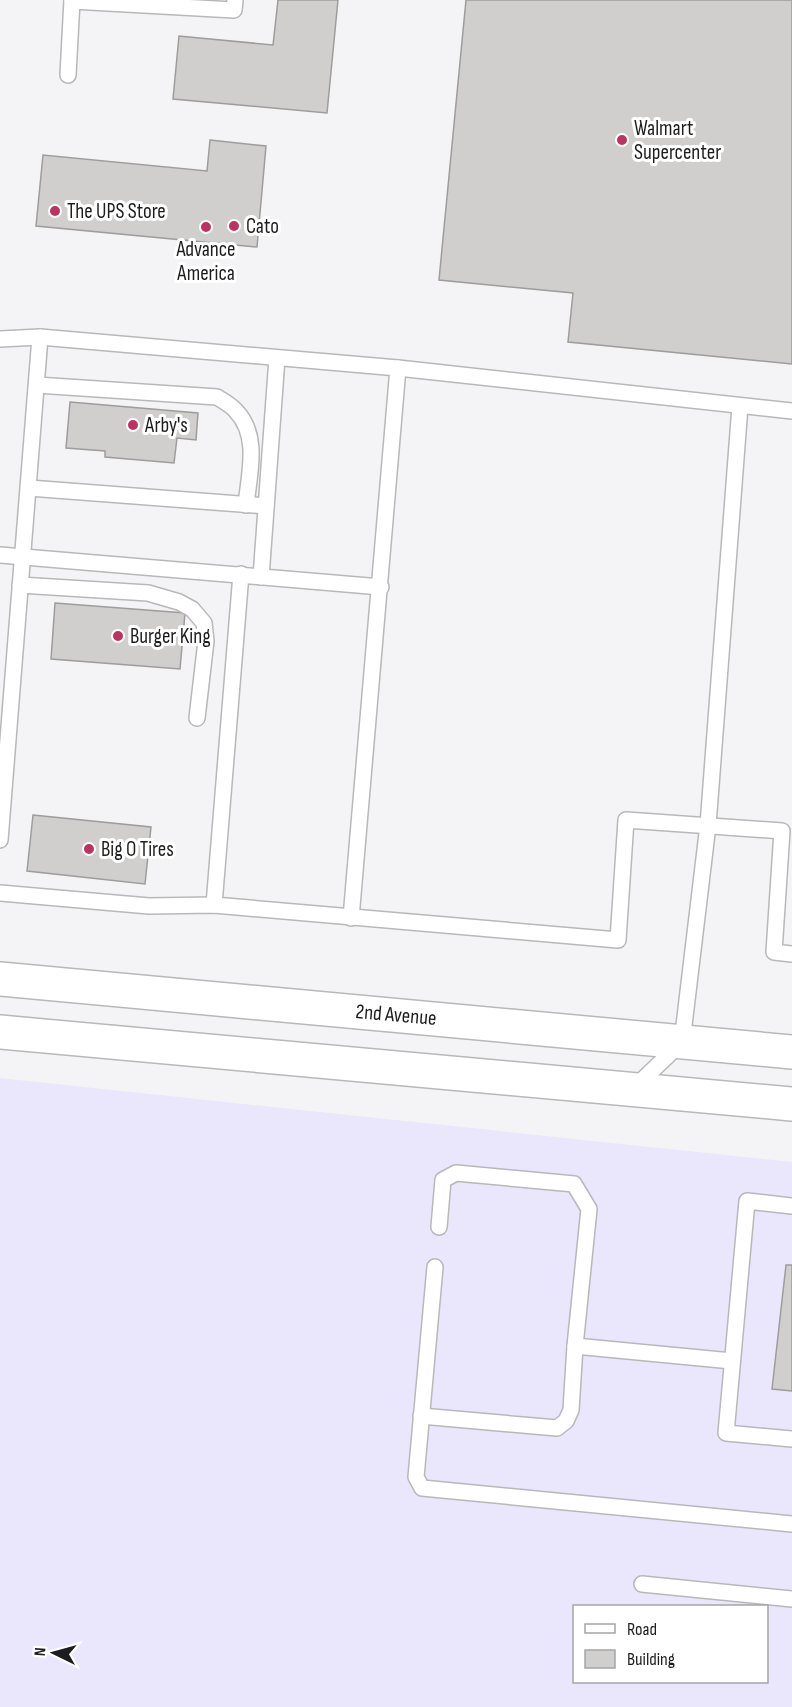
<svg xmlns="http://www.w3.org/2000/svg" width="792" height="1707" font-family="'Sofia Sans Condensed',sans-serif">
	<rect width="100%" height="100%" fill="#f4f4f6"/>
	<!-- commercial -->
	<path fill="#eae7fd" fill-rule="evenodd" d="M 0,1078 L 792,1162 L 792,1707 L 0,1707 ZM 574,1606 L 766,1606 L 766,1682 L 574,1682 Z"/>
	<!-- building -->
	<g fill="#d1cfcd" stroke="#9e9d9b" stroke-width="1.5">
		<polygon points="278,0 338,0 327,113 173,99 179,36 273,45"/>
		<polygon points="466,0 792,0 792,364 568,342 573,293 439,280"/>
		<polygon points="210,140 266,146 257,247 36,226 43,155 207,171"/>
		<polygon points="70,402 198,413 196,440 177,438 174,463 105,457 105,451 66,448"/>
		<polygon points="55,603 185,613 180,669 51,659"/>
		<polygon points="33,815 151,827 145,884 27,871"/>
		<polygon points="786,1265 792,1265 792,1391 772,1389"/>
	</g>
	<g fill="none" stroke-linecap="round" stroke-linejoin="round">
		<defs>
			<g id="lane">
				<polyline points="72,1 234,10 235,0"/>
				<polyline points="68,75 72,0"/>
				<polyline points="0,339 40,337 398,368 792,411"/>
				<path d="M 37,385 L 217,397 C 223,401 231,405 236,411 C 260,436 249,474 246,505"/>
				<polyline points="29,488 266,506"/>
				<polyline points="0,555 381,587"/>
				<polyline points="261,577 277,358"/>
				<polyline points="20,585 148,593 179,602 192,609 204,623 206,641 197,718"/>
				<polyline points="0,840 40,337"/>
				<polyline points="0,893 149,906 214,905 618,940 626,820 782,831 774,952 792,954"/>
				<polyline points="214,905 241,574"/>
				<polyline points="351,918 398,368"/>
				<polyline points="635,1087 682,1042 708,825 740,406"/>
				<polyline points="792,1206 747,1201 726,1433 792,1439"/>
				<polyline points="439,1227 443,1180 456,1173 574,1184 589,1209 575,1346 732,1361"/>
				<polyline points="435,1267 416,1477 422,1488 792,1524"/>
				<polyline points="421,1416 557,1428 566,1421 571,1410 575,1346"/>
				<polyline points="642,1584 792,1599"/>
			</g>
			<g id="secondary">
				<polyline points="0,979 792,1052"/>
				<polyline points="0,1032 792,1104"/>
			</g>
		</defs>
		<!-- lane casing -->
		<use href="#lane" stroke="#b8b8ba" stroke-width="18"/>
		<!-- secondary casing -->
		<use href="#secondary" stroke="#b8b8ba" stroke-width="36"/>
		<!-- lane -->
		<use href="#lane" stroke="#fff" stroke-width="15"/>
		<!-- secondary -->
		<use href="#secondary" stroke="#fff" stroke-width="33"/>
	</g>
	<!-- markers -->
	<g fill="#bd3163" stroke="#fff" stroke-width="2">
		<circle cx="622" cy="140" r="6"/>
		<circle cx="55" cy="211" r="6"/>
		<circle cx="234" cy="226" r="6"/>
		<circle cx="206" cy="227" r="6"/>
		<circle cx="133" cy="425" r="6"/>
		<circle cx="118" cy="636" r="6"/>
		<circle cx="89" cy="849" r="6"/>
	</g>
	<g text-anchor="middle" dominant-baseline="central" stroke-width="6" stroke-linejoin="round" paint-order="stroke">
		<!-- poi labels -->
		<g font-size="21" fill="#1d1d1d" stroke="#fff" text-anchor="start">
			<text x="634" y="128">Walmart<tspan x="634" dy="24">Supercenter</tspan></text>
			<text x="67" y="211">The UPS Store</text>
			<text x="246" y="226">Cato</text>
			<text x="206" y="249" text-anchor="middle">Advance<tspan x="206" dy="24">America</tspan></text>
			<text x="145" y="425">Arby's</text>
			<text x="130" y="636">Burger King</text>
			<text x="101" y="849">Big O Tires</text>
		</g>
		<!-- street labels -->
		<g font-size="21" fill="#1d1d1d" stroke="#fff">
			<text transform="translate(396 1015) rotate(5)">2nd Avenue</text>
		</g>
	</g>
	<!-- legend -->
	<rect x="573" y="1605" width="195" height="78" fill="#ffffff" stroke="#a5a5a5" stroke-width="1.5"/>
	<rect x="585" y="1624" width="30" height="9" fill="#ffffff" stroke="#a5a5a5" stroke-width="1.5"/>
	<text x="627" y="1635" font-size="18" fill="#1d1d1d">Road</text>
	<rect x="585" y="1650" width="30" height="18" fill="#d1cfcd" stroke="#a5a5a5" stroke-width="1.5"/>
	<text x="627" y="1665" font-size="18" fill="#1d1d1d">Building</text>
	<!-- north arrow -->
	<g transform="translate(54 1653) rotate(275)" stroke="#ffffff" stroke-width="4.5" paint-order="stroke">
	<path d="M0-4.5L10 22L0 15L-10 22Z" fill="#1d1d1d"/>
	<text y="-9" font-size="16" font-weight="bold" text-anchor="middle" fill="#1d1d1d">N</text>
	</g>
</svg>
